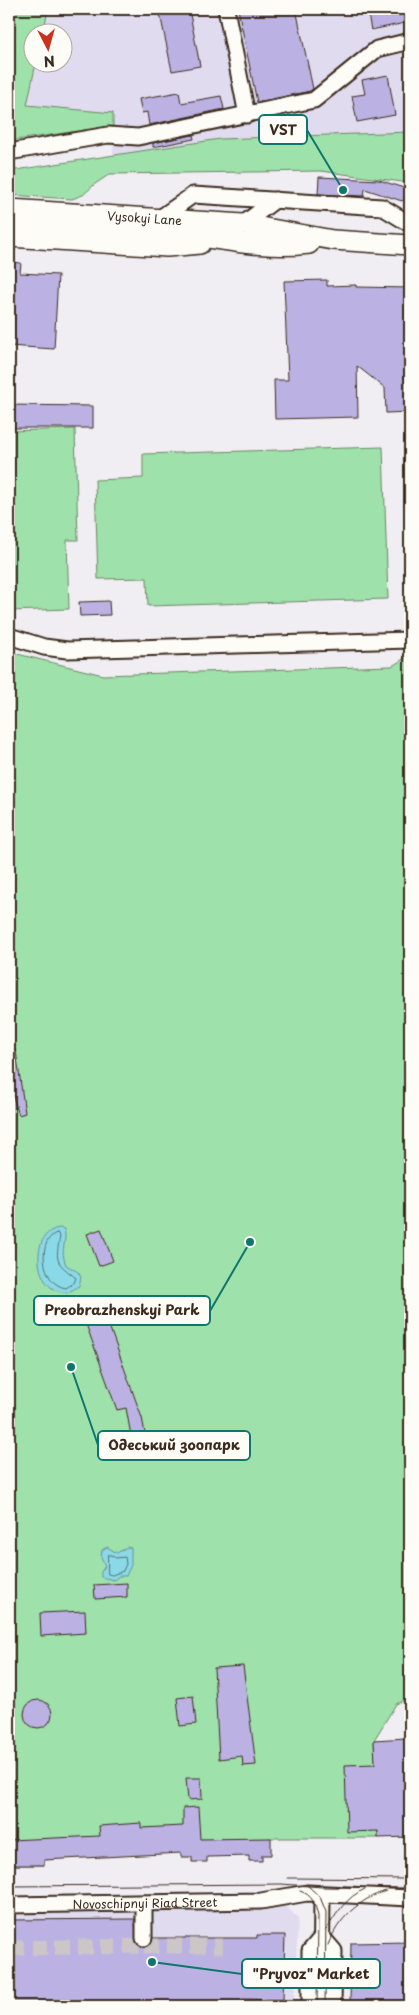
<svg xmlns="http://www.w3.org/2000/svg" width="419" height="2015" font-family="'Playpen Sans',sans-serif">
	<rect width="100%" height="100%" fill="#f0edf3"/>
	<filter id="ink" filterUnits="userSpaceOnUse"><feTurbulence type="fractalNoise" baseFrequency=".02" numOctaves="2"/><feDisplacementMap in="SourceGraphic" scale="10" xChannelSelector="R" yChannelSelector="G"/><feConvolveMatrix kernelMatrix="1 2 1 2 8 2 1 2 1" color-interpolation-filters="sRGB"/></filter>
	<g filter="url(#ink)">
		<!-- built -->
		<g fill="#e0dbee">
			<polygon points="60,9 410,9 410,132 220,139 113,155 113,113 26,105 36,63 62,62 62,32 43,32 48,11"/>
			<polygon points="283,1904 298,1918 294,2006 9,2006 9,1908"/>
		</g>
		<!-- green -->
		<g fill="#9ee1ab" stroke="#6c8664">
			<polygon points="9,9 60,9 48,11 43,32 32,32 32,62 36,63 27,105 113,113 113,126 9,141"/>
			<polygon points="410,132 410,183 321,171 110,174 95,184 83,195 72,199 9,195 9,171 220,139"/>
			<polygon points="75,429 78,540 67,540 69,609 9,611 9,431"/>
			<polygon points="383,447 388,599 148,606 147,578 98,579 95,480 143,478 143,454"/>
			<polygon points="9,652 103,675 392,666 410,655 410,1698 396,1704 374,1740 378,1838 271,1838 44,1860 44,1865 9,1865"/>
		</g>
		<!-- water -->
		<g fill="#8ad9e8" stroke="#6a9397">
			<path d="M 59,1228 L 64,1229 C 68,1243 59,1248 66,1265 L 78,1272 L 81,1277 L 79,1286 L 67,1293 C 62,1292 56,1291 52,1288 C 33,1275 34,1231 59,1228 Z"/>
			<polygon points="107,1547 117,1553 127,1547 131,1548 131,1565 126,1576 119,1576 114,1580 101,1577 101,1572 105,1566 101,1557 102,1550"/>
		</g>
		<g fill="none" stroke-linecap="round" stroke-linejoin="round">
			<!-- shore -->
			<g stroke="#5b706f" stroke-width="1">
				<path d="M 57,1233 L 60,1236 C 55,1263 56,1262 76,1278 L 74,1283 L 66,1288 C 39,1284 38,1237 57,1233 Z"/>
				<polygon points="108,1555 111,1555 116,1558 125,1557 126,1564 123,1571 112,1575 108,1574"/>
			</g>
		</g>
		<!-- building -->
		<g fill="#bbb2e3" stroke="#3b2a1e">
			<polygon points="159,9 189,9 200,66 172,71"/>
			<polygon points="238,9 296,9 313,89 310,91 257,102"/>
			<polygon points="367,9 410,9 410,22 371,30"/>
			<polygon points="388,75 395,115 357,122 352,96 365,94 362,80"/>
			<polygon points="179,92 181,103 221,96 224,109 149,125 147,112 142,113 139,99"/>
			<polygon points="193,135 194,139 153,147 153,143"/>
			<polygon points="319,177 379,180 410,190 408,197 402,201 365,189 364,196 318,194"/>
			<polygon points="9,262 21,263 20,273 58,275 54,349 9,346"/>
			<polygon points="327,280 327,286 356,285 356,287 410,288 410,412 386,413 385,388 357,366 358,417 275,419 274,380 288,380 284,281"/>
			<polygon points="9,405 93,406 93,428 9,428"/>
			<polygon points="109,601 110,615 80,616 79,602"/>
			<polygon points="9,1051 16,1051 25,1113 19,1115 9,1085"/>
			<polygon points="101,1229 113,1261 99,1266 87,1234"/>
			<polygon points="102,1306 142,1418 145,1433 134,1452 126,1408 117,1410 82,1313"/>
			<polygon points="127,1583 127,1597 95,1599 94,1585"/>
			<polygon points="85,1611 86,1633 41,1636 40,1613"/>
			<polygon points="243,1666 256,1765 243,1766 242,1756 219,1759 214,1668"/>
			<polygon points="193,1696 196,1724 180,1726 177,1698"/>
			<circle cx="38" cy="1714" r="14"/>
			<polygon points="406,1738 410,1837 378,1838 378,1831 347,1832 345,1765 375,1764 374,1740"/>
			<polygon points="186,1778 201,1778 202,1799 188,1800"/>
			<polygon points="198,1807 200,1839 271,1838 271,1855 262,1855 262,1861 249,1861 249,1856 207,1857 207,1862 192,1862 192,1857 181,1857 181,1853 44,1860 44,1865 9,1865 9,1840 100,1836 99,1826 141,1823 141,1828 183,1826 183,1808"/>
			<polygon points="135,1919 136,1942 144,1947 149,1946 153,1938 257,1938 257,1935 285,1935 283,2000 242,1999 242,2006 9,2006 9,1920"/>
			<polygon points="410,1942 410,2006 350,2006 351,1943"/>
		</g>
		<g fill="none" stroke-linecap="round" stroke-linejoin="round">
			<!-- minor-tunnel -->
			<g stroke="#ccc6c8" stroke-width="15" stroke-dasharray="15 8" stroke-linecap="butt">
				<polyline points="144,1946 223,1946"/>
				<polyline points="9,1948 144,1946 144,1938"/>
			</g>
			<defs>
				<g id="minor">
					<polyline points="226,9 247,115"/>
					<polyline points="9,152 108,135 138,137 314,100 377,49 410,41"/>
					<polyline points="160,218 193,195 382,207 410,224"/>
					<polyline points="243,224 275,200"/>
					<polyline points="9,636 44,647 67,650 410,640"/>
					<path id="s1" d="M 9,1905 L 261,1901 L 307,1893 L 410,1898"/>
					<polyline points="322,1937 334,1951 333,2006"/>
					<polyline points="144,1938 144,1903"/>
					<polyline points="310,2006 310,1951 322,1937"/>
					<polyline points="321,2006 322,1895"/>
				</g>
				<g id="major">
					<path id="s2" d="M 9,209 L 243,224 L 333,240 L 410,245"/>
					<path d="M 9,224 C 63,227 118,227 173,233 C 218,238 263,250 309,244"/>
					<polyline points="9,237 167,247 200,244"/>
				</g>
			</defs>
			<!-- minor casing -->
			<use href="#minor" stroke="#3b2a1e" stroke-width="19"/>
			<!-- major casing -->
			<use href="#major" stroke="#3b2a1e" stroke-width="22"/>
			<!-- minor -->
			<use href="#minor" stroke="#fdfcf7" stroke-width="15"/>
			<!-- major -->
			<use href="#major" stroke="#fdfcf7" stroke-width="19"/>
			<!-- tram -->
			<g stroke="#3b2a1e" stroke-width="1">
				<polyline points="288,1878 410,1879"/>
				<polyline points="307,1885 320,1897 326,1912 325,2006"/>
				<polyline points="9,1886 281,1884 322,1887 410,1888"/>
				<path d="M 300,1891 C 313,1895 315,1904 318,1916 L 317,2006"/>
				<path d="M 326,1930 C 337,1913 346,1897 365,1889"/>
				<path d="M 328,1945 C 338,1919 359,1899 386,1891"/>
			</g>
		</g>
	</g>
	<g text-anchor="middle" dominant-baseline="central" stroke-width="4" stroke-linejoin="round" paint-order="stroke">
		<!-- street labels -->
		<g font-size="12" fill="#3b2a1e" stroke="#fdfcf7">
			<text stroke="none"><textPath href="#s2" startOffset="136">Vysokyi Lane</textPath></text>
			<text stroke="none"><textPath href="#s1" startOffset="136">Novoschipnyi Riad Street</textPath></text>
		</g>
	</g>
	<!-- callouts -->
	<path fill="none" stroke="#0f766e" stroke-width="2" d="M343 190L307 130M250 1242L210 1311M71 1367L98 1445M152 1962L242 1974"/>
	<g fill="#0f766e" stroke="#fdfcf7" stroke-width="2">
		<circle cx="343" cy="190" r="5"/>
		<circle cx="250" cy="1242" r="5"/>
		<circle cx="71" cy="1367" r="5"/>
		<circle cx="152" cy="1962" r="5"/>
	</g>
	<g fill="#fdfcf7" stroke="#0f766e" stroke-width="2">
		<rect x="259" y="115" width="48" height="29" rx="5"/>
		<rect x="34" y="1296" width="176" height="29" rx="5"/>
		<rect x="98" y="1431" width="152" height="29" rx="5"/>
		<rect x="242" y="1959" width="138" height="29" rx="5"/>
	</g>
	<g font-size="14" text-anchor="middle" font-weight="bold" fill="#3b2a1e">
		<text x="283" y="135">VST</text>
		<text x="122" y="1315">Preobrazhenskyi Park</text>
		<text x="174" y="1450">Одеський зоопарк</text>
		<text x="311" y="1979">"Pryvoz" Market</text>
	</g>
	<!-- margin -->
	<rect width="419" height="2015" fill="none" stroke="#fdfcf7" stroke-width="30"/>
	<rect x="15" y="15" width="389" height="1985" fill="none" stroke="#3b2a1e" stroke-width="2" filter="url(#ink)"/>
	<!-- north arrow -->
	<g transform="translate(48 48) rotate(174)"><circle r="24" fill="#fdfcf7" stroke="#afa8a0"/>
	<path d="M0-4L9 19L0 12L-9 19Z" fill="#c8321e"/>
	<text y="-8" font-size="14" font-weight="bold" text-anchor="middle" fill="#3b2a1e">N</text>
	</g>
</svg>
